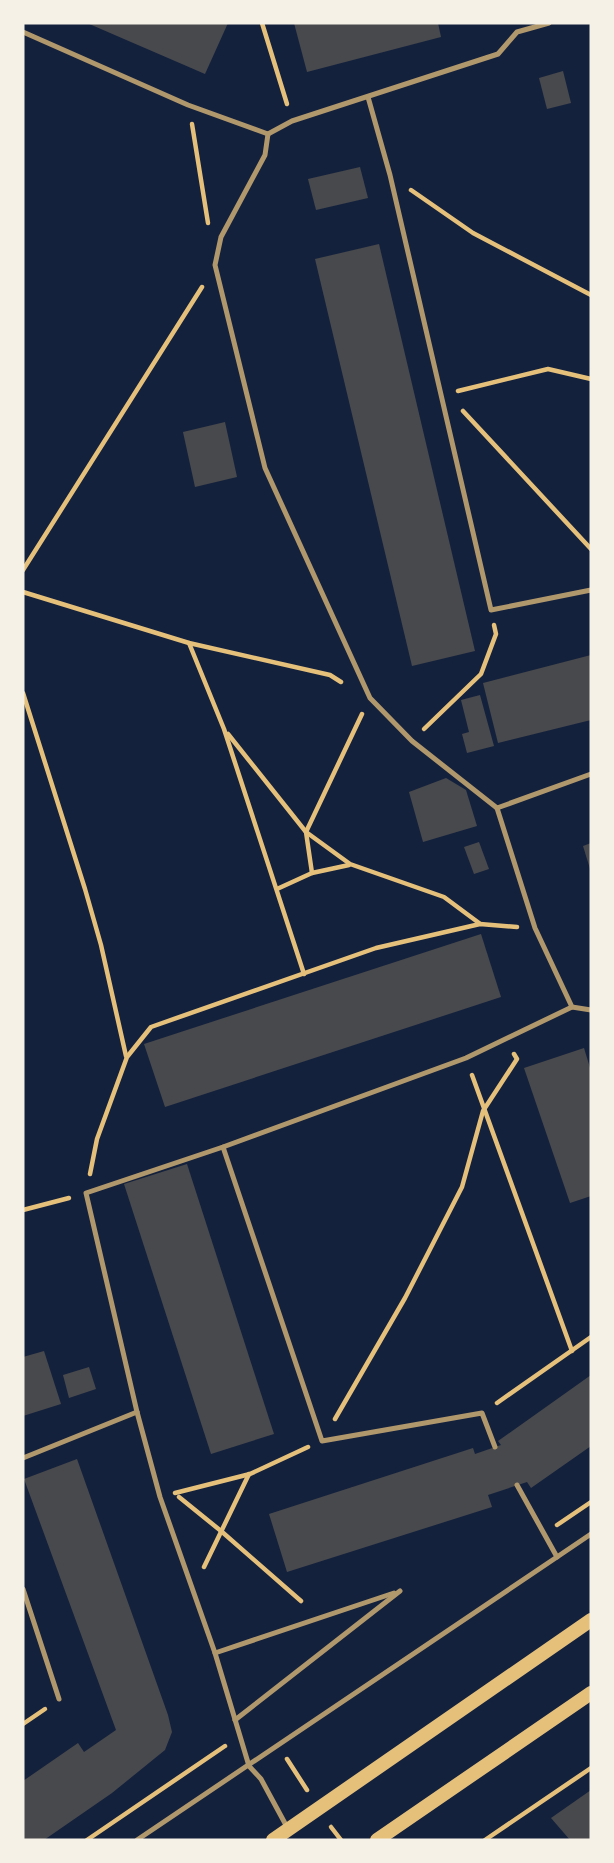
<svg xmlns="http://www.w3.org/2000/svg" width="614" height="1863" font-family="Helvetica,sans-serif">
	<rect width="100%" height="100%" fill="#14213d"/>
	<!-- building -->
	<g fill="#48494c">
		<polygon points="87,23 228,23 205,74"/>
		<polygon points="294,23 438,23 441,37 307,72"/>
		<polygon points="563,71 571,103 547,109 539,78"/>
		<polygon points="360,167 368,198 316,210 308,179"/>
		<polygon points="379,244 475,651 412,666 315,259"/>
		<polygon points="225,422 237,477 195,487 183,432"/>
		<polygon points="591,655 591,720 498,743 483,683"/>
		<polygon points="480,695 494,746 467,753 462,734 469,732 461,700"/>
		<polygon points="446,778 466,790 477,826 423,842 409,792"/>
		<polygon points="479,842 489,869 474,874 464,847"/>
		<polygon points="591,843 591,872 583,846"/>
		<polygon points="481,934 501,997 165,1107 144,1044"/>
		<polygon points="584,1048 591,1071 591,1196 570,1203 524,1068"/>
		<polygon points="187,1164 274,1434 211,1454 124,1184"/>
		<polygon points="44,1351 61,1404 23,1416 23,1357"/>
		<polygon points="89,1367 96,1389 69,1398 63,1375"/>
		<polygon points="591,1375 591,1446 531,1488 527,1482 488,1495 492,1507 287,1572 269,1514 473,1448 475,1454 501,1445 498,1441"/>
		<polygon points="77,1459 168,1715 172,1732 165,1750 112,1793 44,1840 23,1840 23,1781 78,1743 84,1752 116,1730 24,1479"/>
		<polygon points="591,1790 591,1840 570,1840 551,1818"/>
	</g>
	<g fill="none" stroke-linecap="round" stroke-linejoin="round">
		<!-- path -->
		<g stroke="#e5c07b" stroke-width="4.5">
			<polyline points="262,23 287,104"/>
			<polyline points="192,124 208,223"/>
			<polyline points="411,190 473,233 591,295"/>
			<polyline points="458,391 548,369 591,379"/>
			<polyline points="463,411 591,549"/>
			<polyline points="23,570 202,287"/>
			<polyline points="23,592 189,643 330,675 341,682"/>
			<polyline points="189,643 224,729 304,974"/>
			<polyline points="23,693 85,889 101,945 126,1056"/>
			<polyline points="424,729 481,674 496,634 494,625"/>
			<polyline points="228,734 306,832 350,864 444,897 479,923"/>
			<polyline points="312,873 306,832 362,714"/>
			<polyline points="277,889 312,873 349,865"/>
			<polyline points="472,1075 572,1351"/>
			<polyline points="90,1174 97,1139 127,1057 151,1027 376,948 480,924 517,927"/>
			<polyline points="23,1210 69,1198"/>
			<polyline points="497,1403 591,1337"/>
			<polyline points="335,1419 405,1298 462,1187 483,1111 517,1059 514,1054"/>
			<polyline points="175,1493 250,1474 308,1447"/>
			<polyline points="179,1497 221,1531 301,1601"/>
			<polyline points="557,1525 591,1502"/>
			<polyline points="204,1567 249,1474"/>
			<polyline points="23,1724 45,1709"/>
			<polyline points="287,1759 307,1790"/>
			<polyline points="331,1827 341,1840"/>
			<polyline points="87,1840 225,1746"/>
			<polyline points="485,1840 591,1768"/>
		</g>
		<!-- service -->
		<g stroke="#b1986c" stroke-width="5">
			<polyline points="23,32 188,105 268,134 292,121 498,54 517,32 549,23"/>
			<polyline points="368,97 390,175 491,610 591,590"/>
			<polyline points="268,134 265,155 221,237 215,265 265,468 370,698 412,741 497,808"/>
			<polyline points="591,774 497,808 535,928 572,1007 591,1010"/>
			<polyline points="223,1147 322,1441 482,1413 495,1447"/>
			<polyline points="23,1458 137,1412"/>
			<polyline points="517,1485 557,1557 591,1534"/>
			<polyline points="23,1589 59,1699"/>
			<polyline points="215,1653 394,1593"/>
			<polyline points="235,1720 400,1591"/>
			<polyline points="287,1827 261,1779 249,1766 215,1653 160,1497 137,1412 86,1193 223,1147 466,1058 572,1007"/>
			<polyline points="137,1840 557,1557"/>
		</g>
		<!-- secondary -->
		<g stroke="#e5c07b" stroke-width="14">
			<polyline points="273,1840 591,1620"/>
			<polyline points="377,1840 591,1693"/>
		</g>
	</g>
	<!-- border -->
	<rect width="614" height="1863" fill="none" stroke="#f6f1e7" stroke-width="49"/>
</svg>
